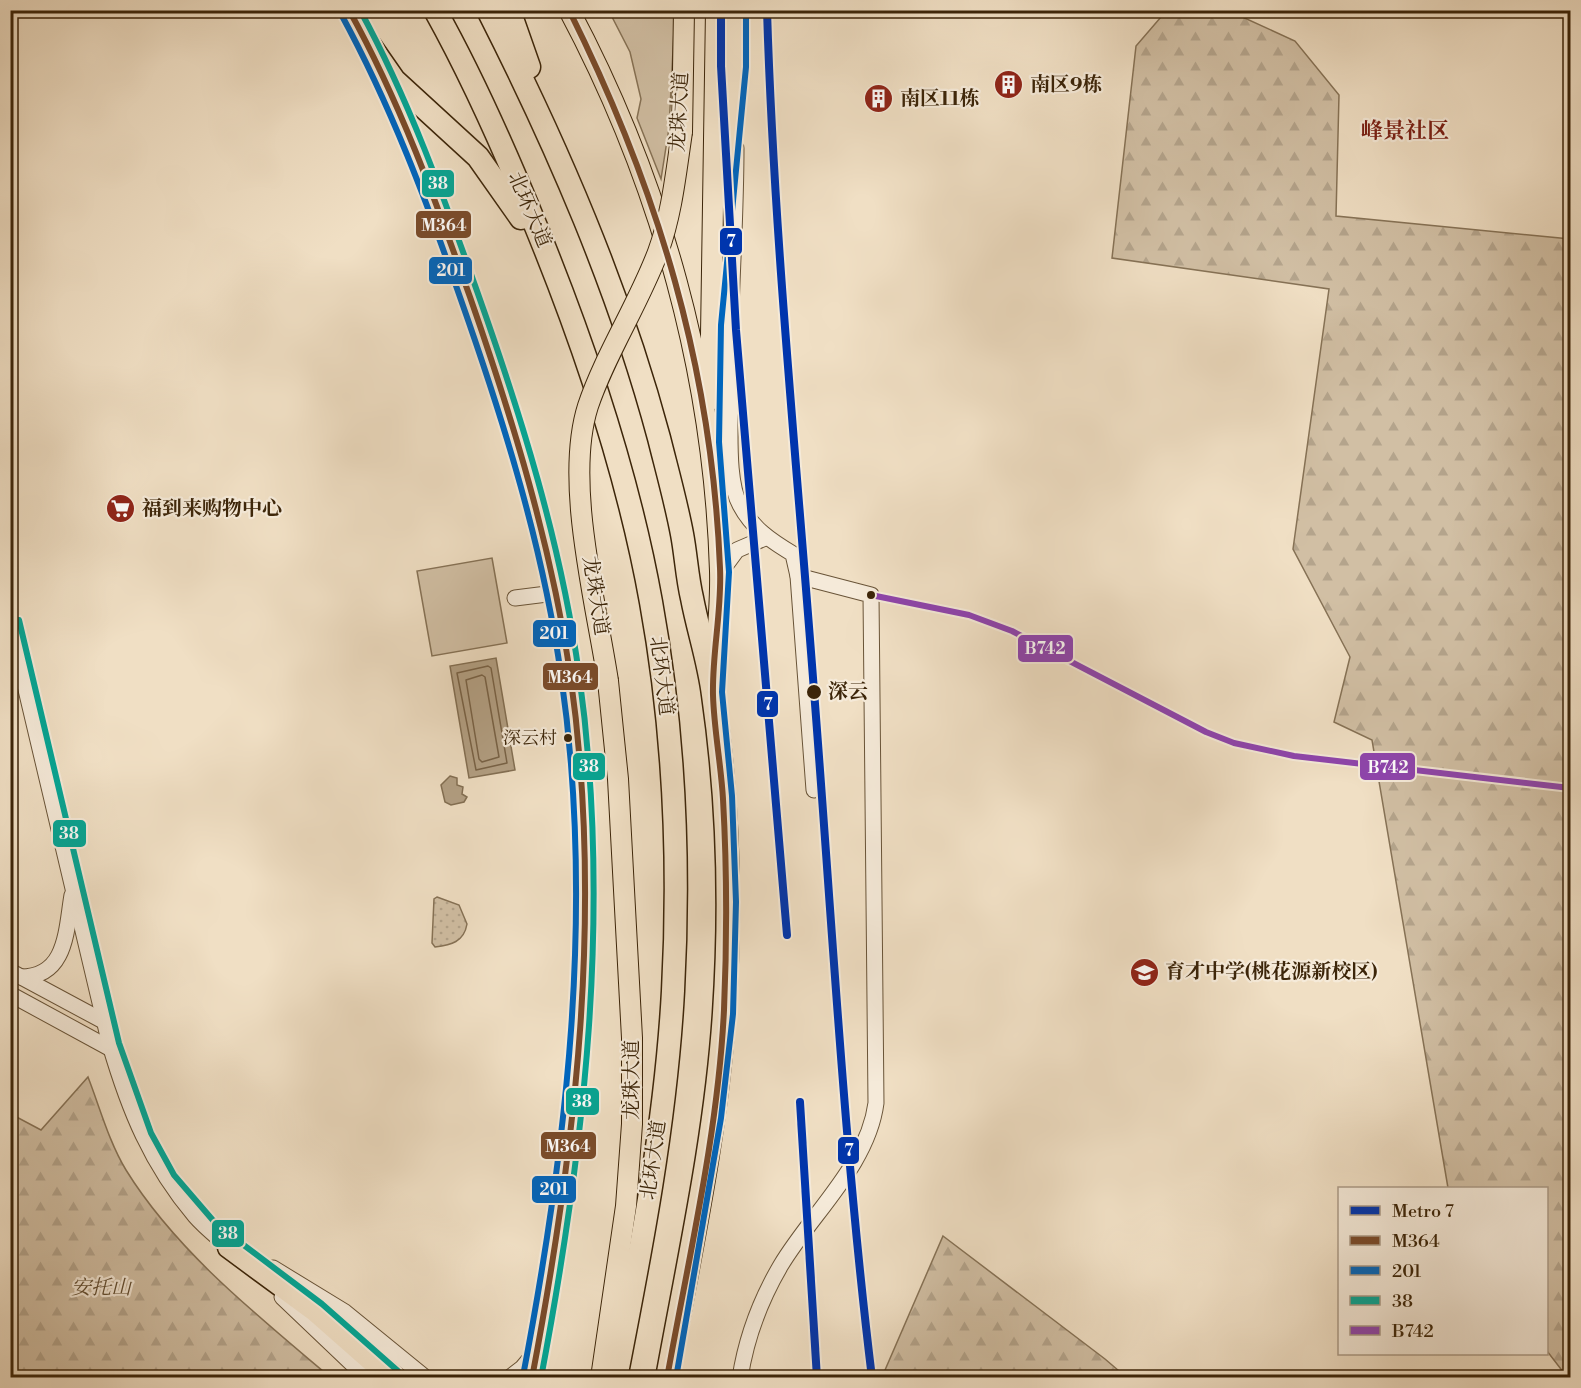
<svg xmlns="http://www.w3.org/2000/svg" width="1581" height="1388" font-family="'Libre Bodoni','Noto Serif SC',serif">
	<defs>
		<pattern id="grass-dots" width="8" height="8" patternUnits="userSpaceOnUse" patternTransform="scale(1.5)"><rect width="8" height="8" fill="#d1bfa4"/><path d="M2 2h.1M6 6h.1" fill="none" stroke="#b4a48c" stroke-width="1.8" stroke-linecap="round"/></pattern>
		<pattern id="forest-firs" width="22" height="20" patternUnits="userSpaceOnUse" patternTransform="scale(1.5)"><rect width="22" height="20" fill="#d1bfa4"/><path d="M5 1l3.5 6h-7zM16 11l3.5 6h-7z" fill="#b4a48c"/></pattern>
	</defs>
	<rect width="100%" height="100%" fill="#f0dfc4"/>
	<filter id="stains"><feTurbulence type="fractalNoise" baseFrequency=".00333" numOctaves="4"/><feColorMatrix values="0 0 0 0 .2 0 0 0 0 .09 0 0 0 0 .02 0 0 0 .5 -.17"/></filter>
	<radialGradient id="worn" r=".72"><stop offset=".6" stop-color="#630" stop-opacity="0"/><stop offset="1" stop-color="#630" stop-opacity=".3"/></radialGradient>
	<!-- grass -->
	<path fill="url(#grass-dots)" stroke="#867256" stroke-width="1.5" d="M 437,897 L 459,905 L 467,924 C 464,942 451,945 435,947 L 432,943 L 434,899 Z"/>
	<!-- forest -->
	<g fill="url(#forest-firs)" stroke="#867256" stroke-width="1.5">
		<polygon points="1238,15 1295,41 1339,95 1336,216 1570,239 1570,1377 1567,1377 1547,1351 1546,1188 1448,1188 1372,740 1334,722 1350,657 1293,549 1329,289 1112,258 1136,46 1161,17"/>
		<path d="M 88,1077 C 100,1108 109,1142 126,1170 C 176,1251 258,1316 330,1377 L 11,1377 L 11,1114 L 41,1130 Z"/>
		<polygon points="943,1236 1105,1359 1126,1377 882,1377"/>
	</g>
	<!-- park -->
	<g fill="#d1bfa4" stroke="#867256" stroke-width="1.5">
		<polygon points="609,11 675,11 669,128 661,179 637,118 641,99 630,52"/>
		<polygon points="492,558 507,643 432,656 417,571"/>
	</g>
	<!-- water -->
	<g fill="#b3a084" stroke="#836f53" stroke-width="1.5">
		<polygon points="496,658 515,770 469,778 450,666"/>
		<polygon points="450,776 457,778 457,785 463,787 462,794 467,797 464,802 451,805 445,802 441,785"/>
	</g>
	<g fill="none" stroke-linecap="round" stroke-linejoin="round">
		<!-- shore -->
		<g stroke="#786246" stroke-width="1.5">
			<polygon points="488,666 491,668 507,763 476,770 457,673"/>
			<polygon points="482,675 485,677 499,757 482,762 479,759 466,680"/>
		</g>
		<defs>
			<g id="minor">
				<path d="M 736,148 C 736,240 727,331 730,423 C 730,446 729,485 740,505 C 752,528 771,541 793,554 L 798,576 L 814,790"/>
				<polyline points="720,573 737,550 765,538"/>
				<polyline points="515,598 555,593"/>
				<path d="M 10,622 L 110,1045 C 129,1110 151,1164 195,1216 C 207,1230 223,1241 236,1254"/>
				<polyline points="10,971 105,1022"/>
				<path d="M 21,977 C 67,977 66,930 72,895"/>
				<polyline points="10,994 111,1049"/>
				<polyline points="273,1268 345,1312 426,1378"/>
				<polyline points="282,1297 367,1378"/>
				<polyline points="509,1378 522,1368 538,1349"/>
				<path d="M 740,1378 C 746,1339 761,1299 781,1265 C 812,1213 868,1165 876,1103 L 871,595 L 798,576"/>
			</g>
			<g id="major">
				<path d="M 349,10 C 399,96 432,190 465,284 C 517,428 561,576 577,729 C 584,805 584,880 583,956 C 582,991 583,1027 579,1062 C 570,1168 552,1274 532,1378"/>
				<path d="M 569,10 C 661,183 714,375 720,571 C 721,606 717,641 714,675"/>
				<polyline points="682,132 684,10"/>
				<polyline points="725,184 737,66 737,10"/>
				<polyline points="710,400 716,10"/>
				<polyline points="601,1378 626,1206 632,1124 632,1038 618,779 608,681"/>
			</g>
			<g id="highway">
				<path d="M 435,10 C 474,80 507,155 537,229 C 586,349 628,474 651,602 C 674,729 680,862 673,991 C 666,1121 641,1250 616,1378"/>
				<path d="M 488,10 C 558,148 619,289 659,438 C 667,470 676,502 682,534 C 686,555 687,577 692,598 C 698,630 709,662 713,695 C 728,799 731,908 724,1013 C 716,1135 689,1257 667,1378"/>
				<polyline points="509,10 529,67"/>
				<polyline points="362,34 394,80 478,157 521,218"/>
				<polyline points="229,1247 316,1311 392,1378"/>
			</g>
		</defs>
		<!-- minor casing -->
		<use href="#minor" stroke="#695438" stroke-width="17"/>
		<!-- major casing -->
		<use href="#major" stroke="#3c2509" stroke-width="22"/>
		<!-- highway casing -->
		<use href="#highway" stroke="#3c2509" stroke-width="25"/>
		<!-- minor -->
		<use href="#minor" stroke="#f5ead9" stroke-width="15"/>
		<!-- major -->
		<use href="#major" stroke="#f0dfc4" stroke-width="20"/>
		<!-- highway -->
		<use href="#highway" stroke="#f0dfc4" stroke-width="22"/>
		<defs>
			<path id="major-bridge" d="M 608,681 C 596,602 564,481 588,406 C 605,355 639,303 658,252 C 672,214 676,172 682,132"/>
		</defs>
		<!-- major-bridge casing -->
		<use href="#major-bridge" stroke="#3c2509" stroke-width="22" stroke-linecap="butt"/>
		<!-- major-bridge -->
		<use href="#major-bridge" stroke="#f0dfc4" stroke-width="20"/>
		<defs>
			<g id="bus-1">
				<path d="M 349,10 C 400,102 435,199 470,297 C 513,420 551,545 570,673 C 604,909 576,1146 532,1378"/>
				<path d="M 569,10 C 658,189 712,368 720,568 C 722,611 712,652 713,695 C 714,730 721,764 723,799 C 727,869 727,940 724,1010 C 718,1133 689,1256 667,1378"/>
			</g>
			<g id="bus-2">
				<path d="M 341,14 C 391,106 427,202 461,300 C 504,422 543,547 561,675 C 595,909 567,1146 523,1376"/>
				<polyline points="676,1378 721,1118 733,1014 736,902 732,796 722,692 729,572 719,442 721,325 746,67 746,10"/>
			</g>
			<g id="bus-3">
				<path d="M 360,10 C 409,100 443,195 477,291 C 521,415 561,543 579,674 C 612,909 585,1146 541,1378"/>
				<polyline points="19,620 119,1043 151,1133 174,1175 217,1225 322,1304 398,1371"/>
			</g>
			<polyline id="bus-4" points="871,595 969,615 1012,631 1206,732 1234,743 1294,756 1570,788"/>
		</defs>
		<!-- bus-1 casing -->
		<use href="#bus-1" stroke="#f5ead9" stroke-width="10"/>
		<!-- bus-2 casing -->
		<use href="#bus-2" stroke="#f5ead9" stroke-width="10"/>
		<!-- bus-3 casing -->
		<use href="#bus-3" stroke="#f5ead9" stroke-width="10"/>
		<!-- bus-4 casing -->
		<use href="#bus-4" stroke="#f5ead9" stroke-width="10"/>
		<!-- bus-1 -->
		<use href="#bus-1" stroke="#7a4b2a" stroke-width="6"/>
		<!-- bus-2 -->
		<use href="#bus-2" stroke="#0065bd" stroke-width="6"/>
		<!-- bus-3 -->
		<use href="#bus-3" stroke="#04a695" stroke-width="6"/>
		<!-- bus-4 -->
		<use href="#bus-4" stroke="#8e44ad" stroke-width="6"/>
		<defs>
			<g id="metro-1">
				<polyline points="721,10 721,66 736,330 787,935"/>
				<path d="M 767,10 C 774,238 797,464 814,691 C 832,920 844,1149 872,1378"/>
				<polyline points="800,1102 817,1378"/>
			</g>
		</defs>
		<!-- metro-1 casing -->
		<use href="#metro-1" stroke="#f5ead9" stroke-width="12"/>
		<!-- metro-1 -->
		<use href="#metro-1" stroke="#0035ad" stroke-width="8"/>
	</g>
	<!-- icons -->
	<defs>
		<symbol id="building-disc" viewBox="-11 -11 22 22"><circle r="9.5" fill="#8f2418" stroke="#f5ead9"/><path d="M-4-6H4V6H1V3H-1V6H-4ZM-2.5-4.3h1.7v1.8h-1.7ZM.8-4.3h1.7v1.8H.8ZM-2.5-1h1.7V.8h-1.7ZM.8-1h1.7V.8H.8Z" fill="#fff"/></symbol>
		<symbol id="supermarket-disc" viewBox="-11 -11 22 22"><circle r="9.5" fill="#8f2418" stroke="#f5ead9"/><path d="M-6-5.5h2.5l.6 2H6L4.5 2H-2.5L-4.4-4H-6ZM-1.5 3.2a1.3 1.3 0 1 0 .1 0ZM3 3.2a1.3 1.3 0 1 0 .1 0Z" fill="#fff"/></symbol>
		<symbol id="school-disc" viewBox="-11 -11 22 22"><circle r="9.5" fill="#8f2418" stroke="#f5ead9"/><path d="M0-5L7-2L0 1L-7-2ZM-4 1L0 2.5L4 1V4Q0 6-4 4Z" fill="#fff"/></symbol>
	</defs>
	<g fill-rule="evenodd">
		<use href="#building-disc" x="992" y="68" width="33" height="33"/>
		<use href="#building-disc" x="862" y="82" width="33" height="33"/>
		<use href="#supermarket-disc" x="104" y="492" width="33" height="33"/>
		<use href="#school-disc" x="1128" y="956" width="33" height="33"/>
	</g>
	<!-- markers -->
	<g fill="#3c2509" stroke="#f5ead9" stroke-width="2">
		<circle cx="871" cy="595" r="5"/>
		<circle cx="814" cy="692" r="8"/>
		<circle cx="568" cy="738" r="5"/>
	</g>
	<g text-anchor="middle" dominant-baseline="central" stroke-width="4.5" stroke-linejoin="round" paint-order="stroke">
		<!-- bus labels -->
		<g font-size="18" fill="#3c2509" stroke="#f5ead9" text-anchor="end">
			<text x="557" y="738">深云村</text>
		</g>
		<!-- poi labels -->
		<g font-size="20" font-weight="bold" fill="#3c2509" stroke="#f5ead9" text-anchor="start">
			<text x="1030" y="85">南区9栋</text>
			<text x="900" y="99">南区11栋</text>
			<text x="142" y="509">福到来购物中心</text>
			<text x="1165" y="972">育才中学(桃花源新校区)</text>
		</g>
		<!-- street labels -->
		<g font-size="20" fill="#3c2509" stroke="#f5ead9">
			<text transform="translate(680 112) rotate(-87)">龙珠大道</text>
			<text transform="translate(529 210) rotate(67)">北环大道</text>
			<text transform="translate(595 596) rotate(81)">龙珠大道</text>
			<text transform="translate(661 676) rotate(83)">北环大道</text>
			<text transform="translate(632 1080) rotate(-90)">龙珠大道</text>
			<text transform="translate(654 1160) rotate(-82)">北环大道</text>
		</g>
		<!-- stop labels -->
		<g font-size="20" font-weight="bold" fill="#3c2509" stroke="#f5ead9" text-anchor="start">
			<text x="828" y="692">深云</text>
		</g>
		<!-- park labels -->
		<g font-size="20" font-style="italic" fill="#614c30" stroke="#f5ead9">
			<text x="101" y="1288">安托山</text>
		</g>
		<!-- quarter labels -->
		<g font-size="22" font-weight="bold" fill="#7a1f14" stroke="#f5ead9">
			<text x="1405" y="131">峰景社区</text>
		</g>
	</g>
	<g stroke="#f5ead9" stroke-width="2">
		<rect x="421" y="169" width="34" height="29" rx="6" fill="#04a695"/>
		<rect x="415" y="210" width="57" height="29" rx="6" fill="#7a4b2a"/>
		<rect x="719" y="227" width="24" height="29" rx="6" fill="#0035ad"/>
		<rect x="428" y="256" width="45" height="29" rx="6" fill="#0065bd"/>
		<rect x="532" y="619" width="45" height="29" rx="6" fill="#0065bd"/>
		<rect x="1017" y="634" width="57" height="29" rx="6" fill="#8e44ad"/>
		<rect x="542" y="662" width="57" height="29" rx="6" fill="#7a4b2a"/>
		<rect x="756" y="690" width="23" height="28" rx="6" fill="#0035ad"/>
		<rect x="572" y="752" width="34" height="29" rx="6" fill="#04a695"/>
		<rect x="1359" y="752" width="57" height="29" rx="6" fill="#8e44ad"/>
		<rect x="52" y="819" width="35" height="29" rx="6" fill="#04a695"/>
		<rect x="565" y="1087" width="35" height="29" rx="6" fill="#04a695"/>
		<rect x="540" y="1131" width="57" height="29" rx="6" fill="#7a4b2a"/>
		<rect x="837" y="1136" width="23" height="29" rx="6" fill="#0035ad"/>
		<rect x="531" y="1175" width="46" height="29" rx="6" fill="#0065bd"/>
		<rect x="211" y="1219" width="34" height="29" rx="6" fill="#04a695"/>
	</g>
	<g font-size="16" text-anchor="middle" font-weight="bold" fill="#fff">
		<text x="438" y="189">38</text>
		<text x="444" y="231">M364</text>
		<text x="731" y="247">7</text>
		<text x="451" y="276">201</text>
		<text x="554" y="639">201</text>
		<text x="1045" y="654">B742</text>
		<text x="570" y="683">M364</text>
		<text x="768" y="710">7</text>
		<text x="589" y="772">38</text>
		<text x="1388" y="773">B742</text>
		<text x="69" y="839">38</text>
		<text x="582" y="1107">38</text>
		<text x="568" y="1152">M364</text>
		<text x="849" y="1156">7</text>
		<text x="554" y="1195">201</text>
		<text x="228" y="1239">38</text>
	</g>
	<!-- margin -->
	<rect width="1581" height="1388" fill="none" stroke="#f0dfc4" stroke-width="36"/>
	<rect x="12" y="12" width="1557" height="1364" fill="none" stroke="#3c2509" stroke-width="3"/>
	<rect x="18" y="18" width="1545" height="1352" fill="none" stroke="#3c2509" stroke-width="1.5"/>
	<!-- legend -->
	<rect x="1338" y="1187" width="210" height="168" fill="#f5ead9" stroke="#ab9b86" stroke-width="1.5"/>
	<rect x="1350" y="1206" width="30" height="9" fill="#0035ad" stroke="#ab9b86" stroke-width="1.5"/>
	<text x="1392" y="1217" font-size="18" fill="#3c2509">Metro 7</text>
	<rect x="1350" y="1236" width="30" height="9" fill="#7a4b2a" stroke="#ab9b86" stroke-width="1.5"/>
	<text x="1392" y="1247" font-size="18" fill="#3c2509">M364</text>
	<rect x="1350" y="1266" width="30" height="9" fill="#0065bd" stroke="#ab9b86" stroke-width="1.5"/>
	<text x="1392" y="1277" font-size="18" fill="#3c2509">201</text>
	<rect x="1350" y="1296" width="30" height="9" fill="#04a695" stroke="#ab9b86" stroke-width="1.5"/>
	<text x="1392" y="1307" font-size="18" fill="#3c2509">38</text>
	<rect x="1350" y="1326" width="30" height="9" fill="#8e44ad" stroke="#ab9b86" stroke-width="1.5"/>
	<text x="1392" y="1337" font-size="18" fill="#3c2509">B742</text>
	<rect width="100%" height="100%" filter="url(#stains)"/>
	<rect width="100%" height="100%" fill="url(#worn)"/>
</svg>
